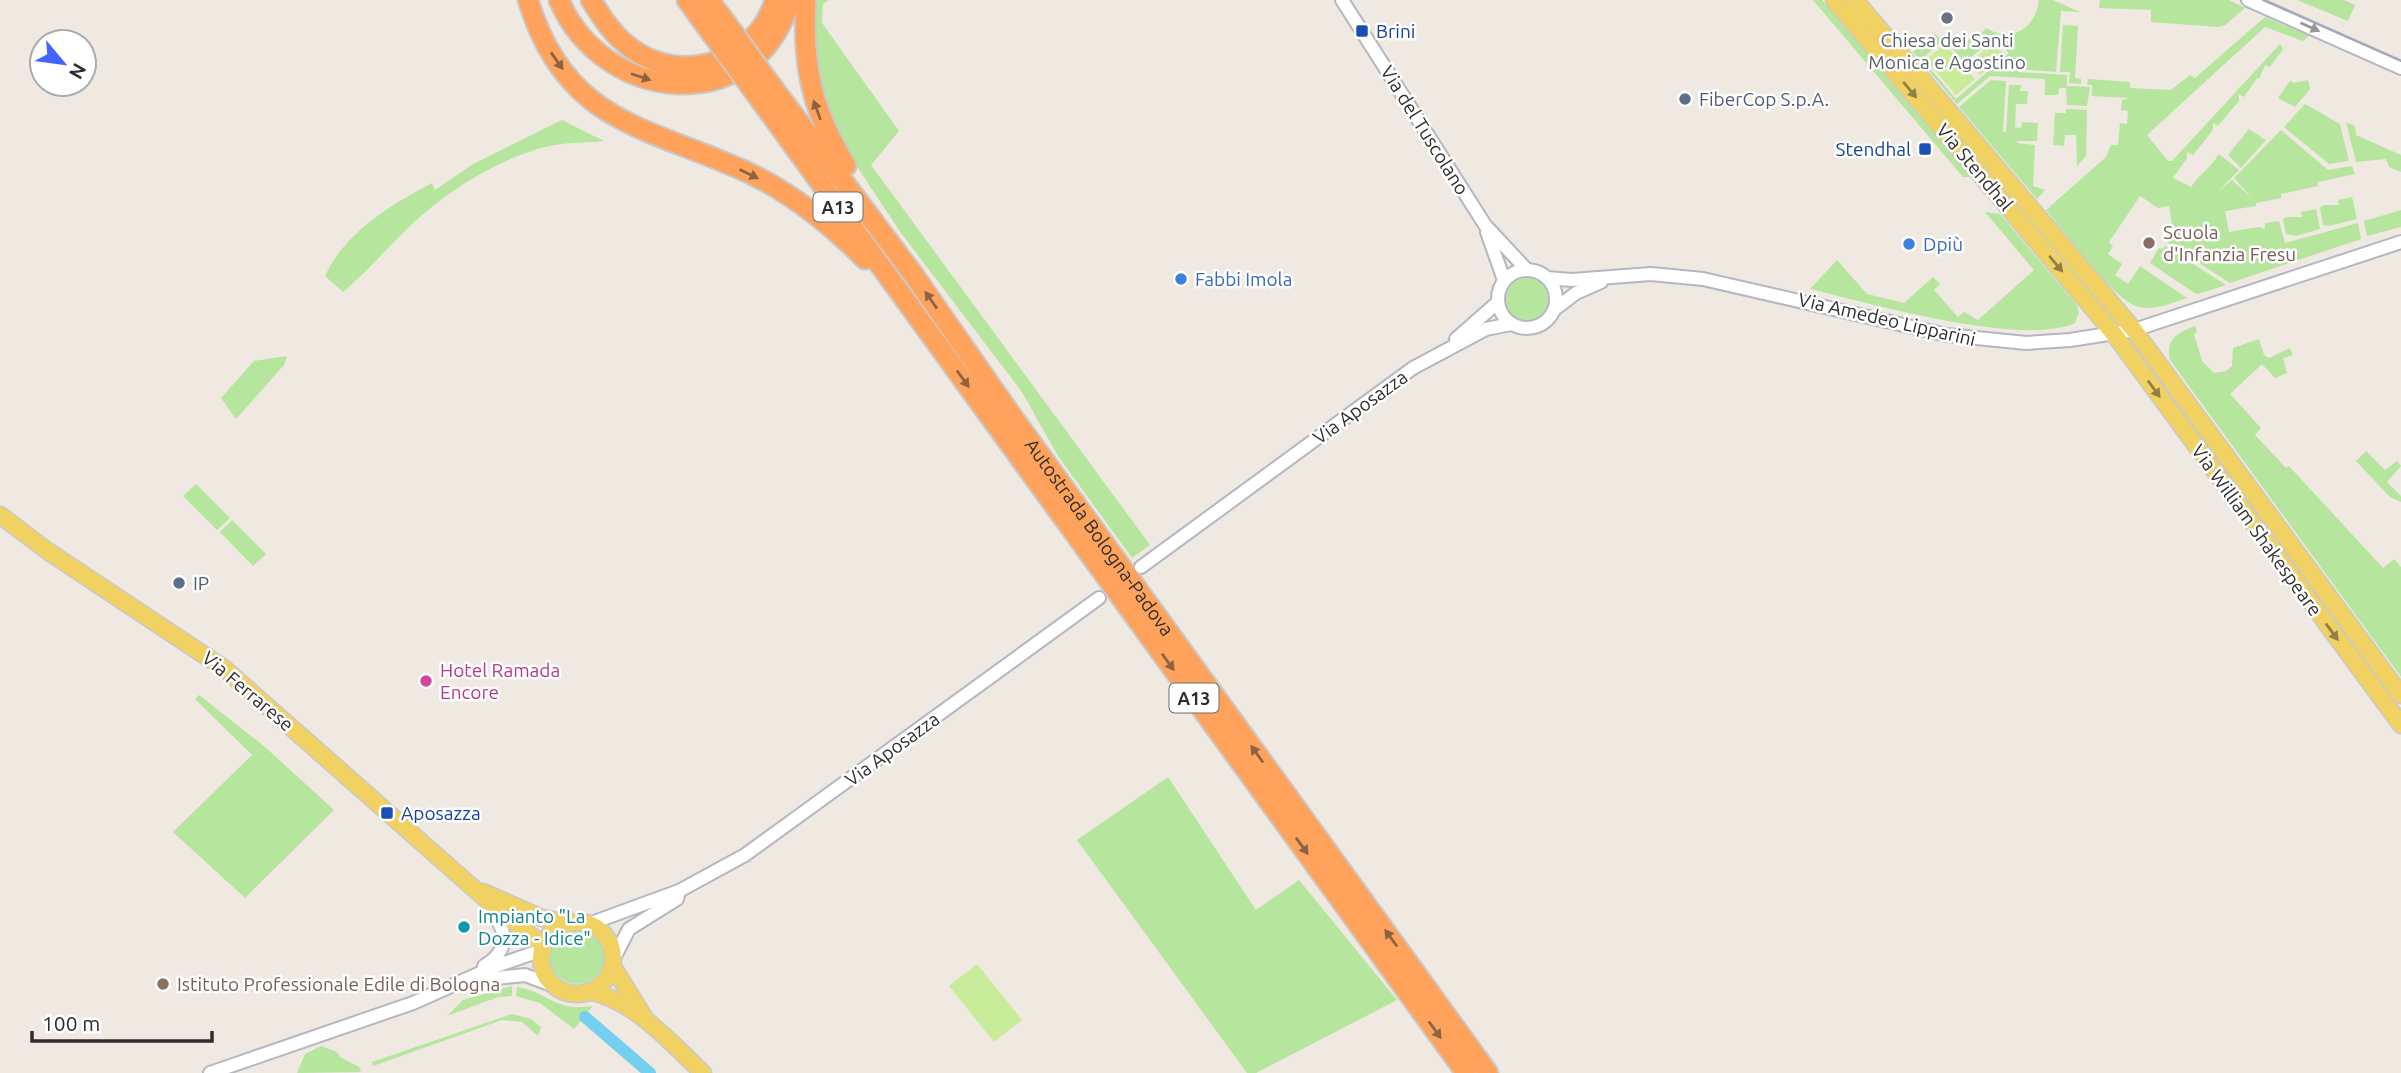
<svg xmlns="http://www.w3.org/2000/svg" width="2401" height="1073" font-family="Ubuntu,sans-serif">
	<rect width="100%" height="100%" fill="#efe9e1"/>
	<!-- green -->
	<g fill="#b6e59e">
		<polygon points="814,0 829,0 823,4 822,23 899,131 871,165 1150,545 1132,558 1058,456 1022,392 901,233 840,141 820,100 813,37"/>
		<polygon points="1813,0 1822,0 1971,177 1963,177"/>
		<path d="M 2039,0 L 2053,0 L 2080,12 L 2061,11 L 2056,72 L 2019,69 L 2018,72 L 2067,75 L 2067,86 L 2090,87 L 2087,106 L 2067,105 L 2066,88 L 2059,88 L 2058,95 L 2045,95 L 2045,79 L 1990,76 L 1957,104 L 1913,52 L 1920,46 L 1927,46 L 1929,39 L 1935,34 L 1943,40 L 1922,59 L 1956,99 L 2009,53 L 1994,37 L 1965,63 L 1946,41 C 1960,43 1979,39 1986,28 C 2011,44 2036,28 2039,0 Z"/>
		<polygon points="2100,0 2229,0 2245,8 2225,25 2218,27 2151,22 2151,10 2099,8"/>
		<polygon points="2297,0 2344,0 2355,5 2348,21"/>
		<path d="M 2265,17 L 2309,36 L 2303,41 L 2265,27 L 2147,135 L 2168,161 L 2172,161 L 2280,44 L 2283,49 L 2270,67 L 2265,65 L 2259,79 L 2257,78 L 2244,97 L 2239,94 L 2239,101 L 2218,126 L 2213,123 L 2213,130 L 2193,155 L 2187,152 L 2187,158 L 2173,178 L 2191,187 C 2201,172 2209,170 2219,154 L 2239,170 L 2218,192 L 2232,180 L 2252,198 L 2234,178 L 2281,130 L 2328,170 L 2352,166 L 2355,174 L 2318,182 L 2318,186 L 2281,194 L 2281,198 L 2256,203 L 2256,206 L 2225,211 L 2229,232 L 2259,227 L 2265,229 L 2265,223 L 2279,221 L 2285,243 L 2358,223 L 2361,239 L 2230,283 L 2167,242 L 2174,237 L 2169,206 L 2158,208 L 2140,196 L 2109,242 L 2113,246 L 2108,254 L 2122,264 L 2115,275 L 2128,284 L 2140,266 L 2187,298 C 2172,303 2155,311 2139,307 C 2115,302 2064,231 2046,210 L 2106,157 L 2111,145 L 2118,145 L 2120,123 L 2127,124 L 2128,111 L 2121,110 L 2122,100 L 2129,98 L 2092,96 L 2092,85 L 2087,85 L 2088,79 L 2130,82 L 2130,88 L 2171,90 L 2190,75 L 2195,78 Z"/>
		<polygon points="2063,25 2078,26 2075,78 2081,79 2081,84 2069,83 2070,72 2060,72"/>
		<polygon points="1991,80 2006,81 2003,132 2006,132 2009,85 2021,85 2020,91 2028,91 2027,104 2016,104 2015,127 2021,128 2022,122 2038,123 2037,141 2018,141 2017,143 2035,145 2033,186 2045,190 2037,199 1959,107"/>
		<polygon points="2308,80 2310,89 2295,107 2278,98 2290,81 2294,83"/>
		<polygon points="2305,104 2340,124 2349,161 2329,164 2284,127"/>
		<polygon points="2066,109 2087,110 2086,156 2077,166 2076,135 2065,135 2064,146 2053,145 2055,113 2066,113"/>
		<path d="M 562,120 L 604,141 C 585,143 564,142 545,147 C 498,159 447,191 412,224 C 388,247 368,271 343,292 L 325,276 C 345,232 391,205 432,183 L 435,190 L 473,164 Z"/>
		<polygon points="2346,122 2355,126 2356,135 2401,155 2401,172 2389,167 2386,159 2356,162"/>
		<polygon points="2249,129 2266,140 2241,168 2228,155"/>
		<polygon points="2352,197 2357,219 2329,226 2323,225 2320,208 2323,205 2339,205 2338,200"/>
		<polygon points="2316,209 2320,229 2296,236 2286,234 2283,220 2286,217 2302,217 2301,212"/>
		<polygon points="2401,210 2401,227 2367,236 2364,221"/>
		<path d="M 1985,212 L 2000,214 L 2076,304 L 2079,312 L 2075,323 C 2022,347 1868,303 1810,289 L 1837,260 L 1867,294 L 1904,303 L 1933,277 L 1940,284 L 1934,290 L 1958,317 L 1964,312 L 1978,320 L 2034,270 Z"/>
		<polygon points="2165,246 2226,285 2198,294 2193,292 2150,263 2159,248 2162,249"/>
		<circle cx="1527" cy="299" r="21"/>
		<path d="M 2195,326 L 2197,332 L 2194,334 L 2202,361 L 2214,373 L 2226,371 L 2232,366 L 2233,348 L 2259,339 L 2264,355 L 2269,358 L 2290,348 L 2293,355 L 2283,358 L 2287,373 L 2275,378 L 2262,364 L 2230,394 L 2261,428 L 2255,435 L 2286,468 L 2289,466 L 2383,568 L 2394,559 L 2401,567 L 2401,677 L 2170,360 C 2165,340 2178,332 2195,326 Z"/>
		<polygon points="2138,350 2401,708 2401,713 2136,352"/>
		<polygon points="287,356 284,365 236,419 221,398 254,361"/>
		<polygon points="2366,451 2385,470 2397,461 2401,466 2387,482 2401,496 2401,502 2390,497 2356,461"/>
		<polygon points="196,484 230,518 217,530 183,496"/>
		<polygon points="232,520 266,554 253,566 220,532"/>
		<polygon points="199,695 265,747 334,810 245,898 173,832 252,755 195,699"/>
		<polygon points="1168,777 1256,910 1299,880 1397,1000 1256,1073 1247,1073 1077,840"/>
		<circle cx="577" cy="957" r="27"/>
		<polygon points="512,986 512,996 498,997 447,1016 463,1000"/>
		<path d="M 517,987 C 549,992 553,1012 593,1006 L 574,1029 L 540,1003 L 516,996 Z"/>
		<polygon points="512,1014 531,1019 541,1027 538,1036 522,1022 502,1020 373,1066 372,1062"/>
		<polygon points="321,1046 337,1052 340,1057 359,1067 361,1072 297,1073 305,1054"/>
	</g>
	<!-- pitch -->
	<g fill="#c9ec9a">
		<polygon points="1993,42 2004,54 1980,75 1969,64"/>
		<polygon points="1945,44 1975,79 1956,95 1926,60"/>
		<polygon points="977,964 1022,1020 994,1042 949,986"/>
	</g>
	<g fill="none" stroke-linecap="round" stroke-linejoin="round">
		<!-- canal -->
		<polyline stroke="#75cff0" stroke-width="12" points="585,1017 650,1073"/>
		<defs>
			<g id="tertiary">
				<polyline points="1342,0 1485,225 1527,270"/>
				<polyline points="2248,0 2401,68"/>
				<polyline points="1487,232 1504,280"/>
				<circle cx="1527" cy="299" r="29"/>
				<polyline points="1547,278 1572,280 1651,274 1703,279 1947,335 2026,343 2070,340 2134,330 2401,242"/>
				<polyline points="1555,309 1576,293 1601,282"/>
				<polyline points="1456,339 1498,302"/>
				<polyline points="1141,567 1413,368 1486,329 1511,324"/>
				<polyline points="589,924 679,891 745,855 1099,598"/>
				<polyline points="613,960 629,929 677,899 679,891"/>
				<path d="M 484,966 C 509,951 509,931 490,911"/>
				<polyline points="475,980 525,975 557,987"/>
				<polyline points="210,1073 413,1003 496,966 542,950"/>
			</g>
			<g id="primary">
				<polyline points="1834,0 2114,334 2401,725"/>
				<polyline points="1855,0 2134,330 2401,695"/>
				<polyline points="0,515 49,552 225,669 497,909 543,945"/>
				<polyline points="483,892 542,918 568,923"/>
				<circle cx="577" cy="958" r="36"/>
				<polyline points="612,965 644,1017"/>
				<path d="M 589,991 C 635,1001 670,1042 703,1073"/>
			</g>
			<g id="motorway">
				<path d="M 528,0 C 566,125 648,126 749,173 C 791,193 832,226 865,259"/>
				<path d="M 559,0 C 604,105 756,119 790,0"/>
				<path d="M 591,0 C 602,18 614,36 632,49 C 684,86 757,61 775,0"/>
				<polyline points="687,0 711,33"/>
				<polyline points="709,0 727,24"/>
				<path d="M 806,0 C 802,66 812,110 846,166"/>
				<path id="s1" d="M 768,81 L 913,274 L 1012,416 L 1488,1073"/>
				<polyline points="753,90 1466,1073"/>
			</g>
		</defs>
		<!-- tertiary casing -->
		<use href="#tertiary" stroke="#b4b7c1" stroke-width="16"/>
		<!-- primary casing -->
		<use href="#primary" stroke="#c9c9c9" stroke-width="19"/>
		<!-- motorway casing -->
		<use href="#motorway" stroke="#c9c9c9" stroke-width="23"/>
		<!-- tertiary -->
		<use href="#tertiary" stroke="#fff" stroke-width="12"/>
		<!-- primary -->
		<use href="#primary" stroke="#f2d163" stroke-width="16"/>
		<!-- motorway -->
		<use href="#motorway" stroke="#ffa35c" stroke-width="19"/>
		<!-- tram -->
		<polyline stroke="#a3a6b8" stroke-width="2" points="2263,0 2401,61"/>
		<defs>
			<g id="motorway-bridge">
				<polyline points="727,24 768,81"/>
				<polyline points="711,33 753,90"/>
			</g>
		</defs>
		<!-- motorway-bridge casing -->
		<use href="#motorway-bridge" stroke="#c9c9c9" stroke-width="23" stroke-linecap="butt"/>
		<!-- motorway-bridge -->
		<use href="#motorway-bridge" stroke="#ffa35c" stroke-width="19"/>
	</g>
	<!-- one-way arrows -->
	<defs><path id="oneway-solid" d="M-6-.8H1V-3.2L6.5 0L1 3.2V.8H-6Z" transform="scale(1.75)"/></defs>
	<use fill="#969696" href="#oneway-solid" transform="translate(2310 27) rotate(24)"/>
	<g fill="#8c6343">
		<use href="#oneway-solid" transform="translate(557 61) rotate(55)"/>
		<use href="#oneway-solid" transform="translate(641 77) rotate(18)"/>
		<use href="#oneway-solid" transform="translate(817 110) rotate(-110)"/>
		<use href="#oneway-solid" transform="translate(749 174) rotate(26)"/>
		<use href="#oneway-solid" transform="translate(931 300) rotate(-125)"/>
		<use href="#oneway-solid" transform="translate(963 379) rotate(54)"/>
		<use href="#oneway-solid" transform="translate(1168 662) rotate(54)"/>
		<use href="#oneway-solid" transform="translate(1257 754) rotate(-126)"/>
		<use href="#oneway-solid" transform="translate(1302 846) rotate(54)"/>
		<use href="#oneway-solid" transform="translate(1391 938) rotate(-126)"/>
		<use href="#oneway-solid" transform="translate(1435 1030) rotate(54)"/>
	</g>
	<g fill="#908048">
		<use href="#oneway-solid" transform="translate(1910 90) rotate(50)"/>
		<use href="#oneway-solid" transform="translate(2056 264) rotate(50)"/>
		<use href="#oneway-solid" transform="translate(2154 389) rotate(54)"/>
		<use href="#oneway-solid" transform="translate(2332 632) rotate(54)"/>
	</g>
	<!-- markers -->
	<circle fill="#6b7280" stroke="#fff" stroke-width="2.5" cx="1947" cy="18" r="7"/>
	<g fill="#1a4fb4" stroke="#fff" stroke-width="2.5">
		<rect x="1355" y="24" width="14" height="14" rx="3.5"/>
		<rect x="1918" y="142" width="14" height="14" rx="3.5"/>
		<rect x="380" y="806" width="14" height="14" rx="3.5"/>
	</g>
	<g fill="#5c6f8a" stroke="#fff" stroke-width="2.5">
		<circle cx="1685" cy="99" r="7"/>
		<circle cx="179" cy="583" r="7"/>
	</g>
	<g fill="#8d6e63" stroke="#fff" stroke-width="2.5">
		<circle cx="2149" cy="243" r="7"/>
		<circle cx="163" cy="984" r="7"/>
	</g>
	<g fill="#3f7fe0" stroke="#fff" stroke-width="2.5">
		<circle cx="1909" cy="244" r="7"/>
		<circle cx="1181" cy="279" r="7"/>
	</g>
	<circle fill="#d1479c" stroke="#fff" stroke-width="2.5" cx="426" cy="681" r="7"/>
	<circle fill="#0f9aa8" stroke="#fff" stroke-width="2.5" cx="464" cy="927" r="7"/>
	<g text-anchor="middle" dominant-baseline="central" stroke-width="5" stroke-linejoin="round" paint-order="stroke">
		<!-- shield labels -->
		<g fill="#fff" stroke="#6d6d6d" stroke-width="2">
			<rect x="813.5" y="192.5" width="49" height="29" rx="5"/>
			<rect x="1169.5" y="683.5" width="49" height="29" rx="5"/>
		</g>
		<g font-size="18" font-weight="bold" fill="#2e2e2e">
			<text x="838" y="207">A13</text>
			<text x="1194" y="698">A13</text>
		</g>
		<!-- transit labels -->
		<g font-size="19" fill="#164399" stroke="#fff" text-anchor="start">
			<text x="1376" y="31">Brini</text>
			<text x="1911" y="149" text-anchor="end">Stendhal</text>
			<text x="401" y="813">Aposazza</text>
		</g>
		<!-- worship labels -->
		<g font-size="19" fill="#5b616d" stroke="#fff">
			<text x="1947" y="40">Chiesa dei Santi<tspan x="1947" dy="22">Monica e Agostino</tspan></text>
		</g>
		<!-- service labels -->
		<g font-size="19" fill="#4e5e75" stroke="#fff" text-anchor="start">
			<text x="1699" y="99">FiberCop S.p.A.</text>
			<text x="193" y="583">IP</text>
		</g>
		<!-- street labels -->
		<g font-size="19" fill="#2e2e2e" stroke="#fff">
			<text transform="translate(1425 130) rotate(58)">Via del Tuscolano</text>
			<text transform="translate(1975 167) rotate(50)">Via Stendhal</text>
			<text transform="translate(1887 319) rotate(13)">Via Amedeo Lipparini</text>
			<text transform="translate(1360 407) rotate(-36)">Via Aposazza</text>
			<text transform="translate(2257 530) rotate(54)">Via William Shakespeare</text>
			<text stroke="none"><textPath href="#s1" startOffset="564">Autostrada Bologna-Padova</textPath></text>
			<text transform="translate(248 691) rotate(40)">Via Ferrarese</text>
			<text transform="translate(892 749) rotate(-36)">Via Aposazza</text>
		</g>
		<!-- education labels -->
		<g font-size="19" fill="#785e54" stroke="#fff" text-anchor="start">
			<text x="2163" y="232">Scuola<tspan x="2163" dy="22">d'Infanzia Fresu</tspan></text>
			<text x="177" y="984">Istituto Professionale Edile di Bologna</text>
		</g>
		<!-- shop labels -->
		<g font-size="19" fill="#366cbe" stroke="#fff" text-anchor="start">
			<text x="1923" y="244">Dpiù</text>
			<text x="1195" y="279">Fabbi Imola</text>
		</g>
		<!-- hotel labels -->
		<g font-size="19" fill="#b23c85" stroke="#fff" text-anchor="start">
			<text x="440" y="670">Hotel Ramada<tspan x="440" dy="22">Encore</tspan></text>
		</g>
		<!-- culture labels -->
		<g font-size="19" fill="#0d838f" stroke="#fff" text-anchor="start">
			<text x="478" y="916">Impianto "La<tspan x="478" dy="22">Dozza - Idice"</tspan></text>
		</g>
	</g>
	<!-- north arrow -->
	<g transform="translate(63 63) rotate(119)"><circle r="33" fill="#ffffff" stroke="#ababab" stroke-width="2"/>
	<path d="M0-5L12 26L0 18L-12 26Z" fill="#4264fb"/>
	<text y="-10" font-size="19" font-weight="bold" text-anchor="middle" fill="#2e2e2e">N</text>
	</g>
	<!-- scale -->
	<path d="M32 1031v10h180v-10" fill="none" stroke="#2e2e2e" stroke-width="3.5"/>
	<text x="42" y="1031" font-size="21" fill="#2e2e2e" stroke="#ffffff" stroke-width="5" paint-order="stroke">100 m</text>
</svg>
